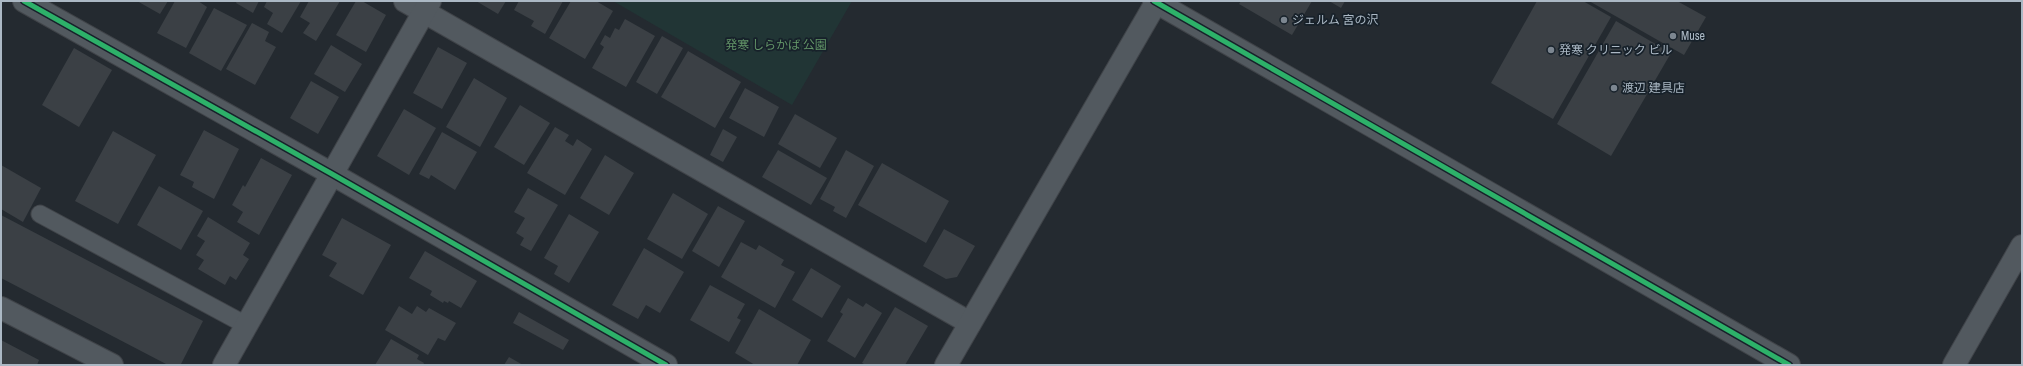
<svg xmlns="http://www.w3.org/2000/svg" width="2023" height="366" font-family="'Archivo Narrow','Noto Sans JP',sans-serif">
	<rect width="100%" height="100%" fill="#242a30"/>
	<!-- green -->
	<polygon fill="#213535" points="613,1 852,1 792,105"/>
	<!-- building -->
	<g fill="#3b4045">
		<polygon points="137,1 168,1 160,14"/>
		<polygon points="175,1 198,1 207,7 186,48 157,33"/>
		<polygon points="237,1 259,1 253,13 236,3"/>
		<polygon points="267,1 301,1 282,33 267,24 273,13 264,7"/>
		<polygon points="309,1 340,1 316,41 303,33 310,23 300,17"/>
		<polygon points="356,1 362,1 386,15 366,52 336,35"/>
		<polygon points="476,1 506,1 498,14"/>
		<polygon points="519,1 563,1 545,34 531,26 534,21 514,10"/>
		<polygon points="571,1 596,1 613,11 585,59 549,38"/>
		<polygon points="1241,1 1312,1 1292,35 1239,4"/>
		<polygon points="1329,1 1345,1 1341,8"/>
		<polygon points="1537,1 1583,1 1611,17 1553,119 1491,83"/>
		<polygon points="1589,1 1677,1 1706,17 1684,55"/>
		<polygon points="214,8 247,25 221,71 189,53"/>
		<polygon points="625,19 655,36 626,87 592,68 604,47 600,44 605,35 610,38 615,28 619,30"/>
		<polygon points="1616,21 1671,53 1611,156 1557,124"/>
		<polygon points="252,23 269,32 265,41 276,47 255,85 226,69"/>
		<polygon points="662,36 683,48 657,94 636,82"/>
		<polygon points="331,45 362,64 345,92 314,74"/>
		<polygon points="438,47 467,63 442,109 413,93"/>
		<polygon points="74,48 112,70 79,127 42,105"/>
		<polygon points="688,51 741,82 715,128 661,97"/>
		<polygon points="474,78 507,98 480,147 446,127"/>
		<polygon points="311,81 339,97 318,134 290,118"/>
		<polygon points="745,88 779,107 764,137 729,118"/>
		<polygon points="520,105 550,123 524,165 494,147"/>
		<polygon points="404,109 436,128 409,175 377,156"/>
		<polygon points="795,114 837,138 820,168 778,144"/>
		<polygon points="555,127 569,135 565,141 573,146 577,139 592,149 565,195 527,173"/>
		<polygon points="723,129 737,137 723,162 710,155"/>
		<polygon points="204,130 239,149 214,199 192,187 194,182 180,175"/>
		<polygon points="113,131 156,155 118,224 75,201"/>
		<polygon points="442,132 477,152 455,190 431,175 429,179 419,174"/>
		<polygon points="778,150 827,178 811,205 762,177"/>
		<polygon points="846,150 874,166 846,218 833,211 835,207 820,199"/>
		<polygon points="605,155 634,173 609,215 580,198"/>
		<polygon points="261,158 292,175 259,235 237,222 243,212 232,205 243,185 245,187"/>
		<polygon points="882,163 949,201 926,243 858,205"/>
		<polygon points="1,165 41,188 23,222 1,209"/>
		<polygon points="159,186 203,211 181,250 137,225"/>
		<polygon points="528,188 558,205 531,251 520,245 524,238 516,233 525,218 514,212"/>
		<polygon points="673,193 708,214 682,259 647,239"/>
		<polygon points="718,206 745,221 719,267 692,251"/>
		<polygon points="569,214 599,232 569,283 554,274 558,266 544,258"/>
		<polygon points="1,215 203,321 181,364 166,364 1,278"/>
		<polygon points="208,217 250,243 243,255 249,259 236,280 230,276 225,285 198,269 204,260 196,255 205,241 197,236"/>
		<polygon points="342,218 391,245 363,295 329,276 337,263 322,255"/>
		<polygon points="944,229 975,246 957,277 946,279 923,266"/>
		<polygon points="741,242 756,250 759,245 784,260 781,265 795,272 775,308 721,277"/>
		<polygon points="644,248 684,272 660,313 646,305 638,319 612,305"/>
		<polygon points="425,251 477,281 461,308 449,301 448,303 444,301 443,303 430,295 432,291 409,278"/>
		<polygon points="811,268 841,286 822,318 792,300"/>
		<polygon points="710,285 745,304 737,318 741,320 729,342 690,320"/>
		<polygon points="848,298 863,307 866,303 882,313 855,358 827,341 843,314 840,312"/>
		<polygon points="399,306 412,314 417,306 426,312 429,308 456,323 445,341 438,338 428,355 385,330"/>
		<polygon points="895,307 928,326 905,365 866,365 862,363"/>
		<polygon points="759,309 811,340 797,365 755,365 735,353"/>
		<polygon points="519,312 569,340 563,350 513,323"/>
		<polygon points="391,339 419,355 417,359 424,363 423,365 375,365"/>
		<polygon points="1,340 39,360 37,365 1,365"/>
		<polygon points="509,357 523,365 504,365"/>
	</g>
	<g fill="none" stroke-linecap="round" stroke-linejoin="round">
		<defs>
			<polyline id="lane" points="40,214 246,325"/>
			<g id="street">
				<polyline points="24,1 332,174 666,365"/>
				<polyline points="405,1 970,323"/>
				<polyline points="1154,1 1789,365"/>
				<polyline points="1,308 112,365"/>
				<polyline points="224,365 430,1"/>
				<polyline points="946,365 1157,1"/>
				<polyline points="1954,365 2022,246"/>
			</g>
		</defs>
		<!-- lane casing -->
		<use href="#lane" stroke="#404449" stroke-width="19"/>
		<!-- street casing -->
		<use href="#street" stroke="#404449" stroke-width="24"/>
		<!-- lane -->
		<use href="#lane" stroke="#52595f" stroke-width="17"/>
		<!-- street -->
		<use href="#street" stroke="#52595f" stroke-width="22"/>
		<defs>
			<g id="cycleway">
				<polyline points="24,1 332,174 666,365"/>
				<polyline points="1154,1 1789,365"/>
			</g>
		</defs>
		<!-- cycleway casing -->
		<use href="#cycleway" stroke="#17212a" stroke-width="8"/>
		<!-- cycleway -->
		<use href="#cycleway" stroke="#2db169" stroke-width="5"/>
	</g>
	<!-- markers -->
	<g fill="#7c8690" stroke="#17212a" stroke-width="1.5">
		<circle cx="1284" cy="20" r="4"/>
		<circle cx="1673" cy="36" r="4"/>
		<circle cx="1551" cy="50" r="4"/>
		<circle cx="1614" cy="88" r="4"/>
	</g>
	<g text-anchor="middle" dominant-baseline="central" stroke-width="3.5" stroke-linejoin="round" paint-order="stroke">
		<!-- poi labels -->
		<g font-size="12" fill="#abb8c4" stroke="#17212a" text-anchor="start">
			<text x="1292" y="20">ジェルム 宮の沢</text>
			<text x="1681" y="36">Muse</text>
			<text x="1559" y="50">発寒 クリニック ビル</text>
			<text x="1622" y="88">渡辺 建具店</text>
		</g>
		<!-- park labels -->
		<g font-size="12" fill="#629467" stroke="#17212a">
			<text x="776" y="45">発寒 しらかば 公園</text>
		</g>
	</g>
	<!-- border -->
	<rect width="2023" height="366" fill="none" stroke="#abb8c4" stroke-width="4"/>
</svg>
